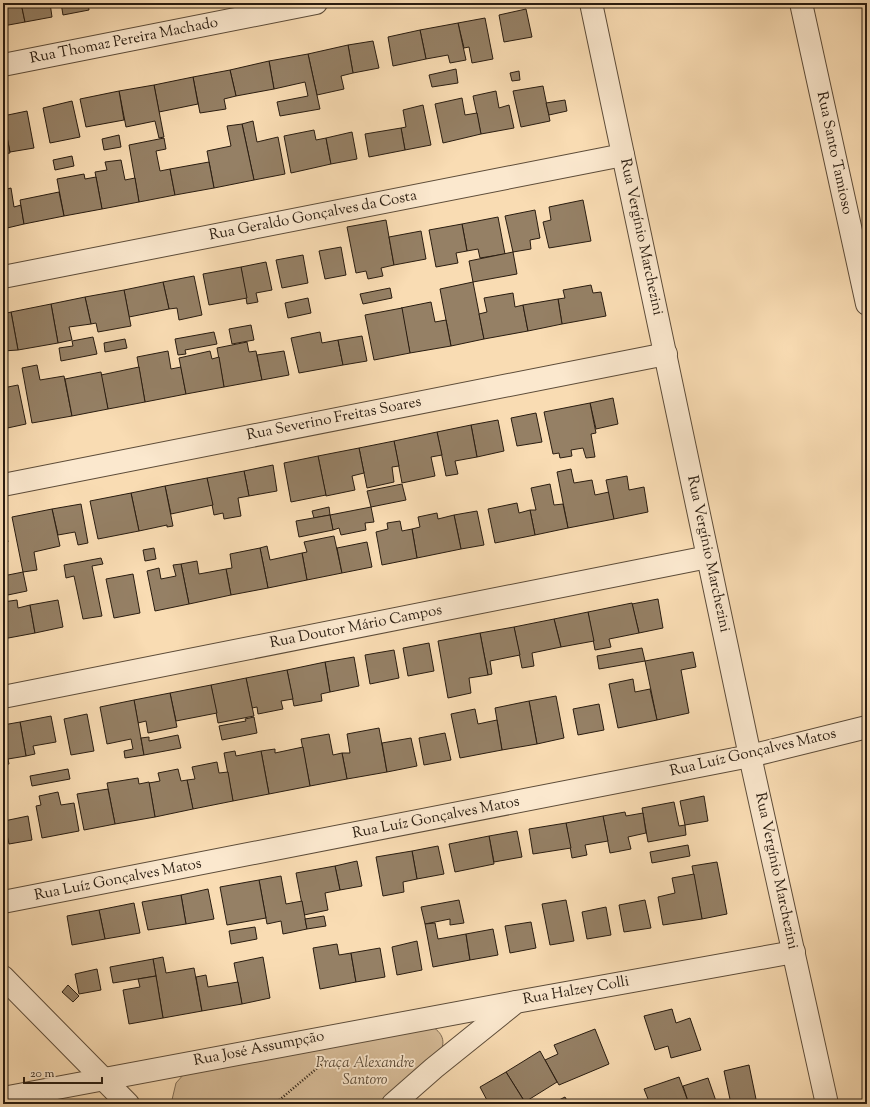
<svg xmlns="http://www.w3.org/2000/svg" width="870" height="1107" font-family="'Sorts Mill Goudy',serif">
	<rect width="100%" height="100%" fill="#f9dcb3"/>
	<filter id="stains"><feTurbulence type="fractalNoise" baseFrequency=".005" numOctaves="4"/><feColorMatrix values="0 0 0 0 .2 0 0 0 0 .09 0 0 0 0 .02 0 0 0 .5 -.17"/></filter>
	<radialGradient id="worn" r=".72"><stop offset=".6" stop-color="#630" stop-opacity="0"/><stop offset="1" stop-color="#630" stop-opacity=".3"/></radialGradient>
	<!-- green -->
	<path fill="#d6bb97" stroke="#806c54" d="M 431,1026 C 442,1032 447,1042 439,1053 L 377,1104 L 171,1104 L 176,1083 L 184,1074 Z"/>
	<!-- building -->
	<g fill="#958065" stroke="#291c10">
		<polygon points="3,3 21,3 25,22 3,26"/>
		<polygon points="21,3 50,3 52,17 25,22"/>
		<polygon points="61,3 88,3 89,10 63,15"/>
		<polygon points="102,3 125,3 102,7"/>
		<polygon points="526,9 532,37 504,42 499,15"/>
		<polygon points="485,18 493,59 472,63 469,47 464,48 458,23"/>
		<polygon points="458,23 466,60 450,63 448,55 426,59 420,30"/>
		<polygon points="420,30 426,59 393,66 388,37"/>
		<polygon points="373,41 379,68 353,73 348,45"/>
		<polygon points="348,45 353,73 341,76 344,89 317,95 308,54"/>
		<polygon points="308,54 320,109 280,116 277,102 308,96 305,82 274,89 269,61"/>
		<polygon points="269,61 274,89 236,96 230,70"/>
		<polygon points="456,69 458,83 432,87 429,75"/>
		<polygon points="230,70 236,96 224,99 226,109 200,113 193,77"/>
		<polygon points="519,71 520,80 512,81 510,73"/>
		<polygon points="193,77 198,104 159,112 154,85"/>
		<polygon points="154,85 164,137 159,138 155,121 126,127 119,91"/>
		<polygon points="543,86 550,121 521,127 513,91"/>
		<polygon points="119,91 124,120 86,127 80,99"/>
		<polygon points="496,91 499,108 509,105 514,128 481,134 473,96"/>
		<polygon points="462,98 465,115 477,113 481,134 443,143 435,104"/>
		<polygon points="565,100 567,111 549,115 546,103"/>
		<polygon points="72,101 80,137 50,143 43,108"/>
		<polygon points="423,105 431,145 405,150 401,128 406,127 403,110"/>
		<polygon points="27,111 34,148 10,152 3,116"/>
		<polygon points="3,116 10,153 3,154"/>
		<polygon points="253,121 257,142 278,137 285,174 254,180 242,124"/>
		<polygon points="242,124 254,180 214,188 207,151 231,146 227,126"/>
		<polygon points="401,128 405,150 369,157 365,134"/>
		<polygon points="314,130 316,140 326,138 331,164 291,173 284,136"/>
		<polygon points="352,132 357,159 331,164 326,138"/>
		<polygon points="119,135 121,147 104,150 102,139"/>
		<polygon points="164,138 166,149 156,151 160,171 170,169 175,195 139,202 129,145"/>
		<polygon points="72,156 74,166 55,170 53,160"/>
		<polygon points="121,160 125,180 135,178 139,202 102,209 95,172 107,170 105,162"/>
		<polygon points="209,162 214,188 175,195 170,169"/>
		<polygon points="84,174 85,179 96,177 102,209 64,216 57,179"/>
		<polygon points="11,188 14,207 21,205 24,224 3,229 3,190"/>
		<polygon points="59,192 64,216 24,224 20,200"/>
		<polygon points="583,200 591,241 549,248 543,222 551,220 549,207"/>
		<polygon points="535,210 540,238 530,240 531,249 513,252 505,216"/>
		<polygon points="498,217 505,254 480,258 478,249 467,251 462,224"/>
		<polygon points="386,220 394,265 381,268 383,276 368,279 366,271 356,273 347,227"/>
		<polygon points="462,224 467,251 456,253 458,263 436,267 429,230"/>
		<polygon points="421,231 426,259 394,265 389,237"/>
		<polygon points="341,247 346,275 325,279 319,251"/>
		<polygon points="513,252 517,274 473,282 469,261"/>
		<polygon points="303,255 308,283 282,288 276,260"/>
		<polygon points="266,262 272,290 256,293 258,302 247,304 241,267"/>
		<polygon points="241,267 247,298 209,305 203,274"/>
		<polygon points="194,276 202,315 179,320 177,308 169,309 163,282"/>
		<polygon points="163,282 169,309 129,317 124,290"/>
		<polygon points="473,282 484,339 451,346 440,289"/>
		<polygon points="591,285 593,293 601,292 606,316 562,324 558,299 565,298 563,290"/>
		<polygon points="390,288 392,298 363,304 360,294"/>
		<polygon points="124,290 131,326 98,332 96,323 91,324 85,297"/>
		<polygon points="513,293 515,307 523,305 528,331 484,339 479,314 487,312 484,298"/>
		<polygon points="85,297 91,324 69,327 72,340 58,343 51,304"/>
		<polygon points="308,298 311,313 288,318 285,303"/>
		<polygon points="558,299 562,324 528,331 523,305"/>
		<polygon points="431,302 435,322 446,320 451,346 410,353 401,308"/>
		<polygon points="51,304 58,343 18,350 11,312"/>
		<polygon points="402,308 410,353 374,360 365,315"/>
		<polygon points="11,312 18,350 3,351 3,314"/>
		<polygon points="251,325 254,340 232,344 229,329"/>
		<polygon points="214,332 217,344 185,350 186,354 178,355 175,339"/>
		<polygon points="320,332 322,343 338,340 343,365 299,373 291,338"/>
		<polygon points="362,336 367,361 343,365 338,340"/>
		<polygon points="93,337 97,354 61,361 59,348 73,346 72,341"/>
		<polygon points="125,339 127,348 105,352 104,343"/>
		<polygon points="247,342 249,352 256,351 262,380 224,387 217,348"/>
		<polygon points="168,351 171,369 181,367 186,394 145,402 137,357"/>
		<polygon points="210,351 212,359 219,357 224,387 186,394 179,358"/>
		<polygon points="284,351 289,375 262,380 257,355"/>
		<polygon points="37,365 40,380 64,376 72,416 32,423 22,368"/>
		<polygon points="139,367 145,402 108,409 101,375"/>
		<polygon points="101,372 108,409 72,416 65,379"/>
		<polygon points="18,385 26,424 3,429 3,388"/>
		<polygon points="613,398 618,424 596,429 590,403"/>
		<polygon points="590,403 596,433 591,434 595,457 586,458 583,448 571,450 572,456 560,458 559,453 553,454 544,412"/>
		<polygon points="536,413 542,442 517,446 511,418"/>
		<polygon points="498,420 504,451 477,457 471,425"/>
		<polygon points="471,425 477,457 455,461 458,474 446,476 437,432"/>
		<polygon points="437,432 442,455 431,457 435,476 402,483 394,441"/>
		<polygon points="394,441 399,466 392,467 394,482 367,488 359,448"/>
		<polygon points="359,448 364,473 352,476 355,490 326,496 318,456"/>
		<polygon points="318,456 326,495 291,502 284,463"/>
		<polygon points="273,465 277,491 249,496 244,471"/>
		<polygon points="571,469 574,483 592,480 595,495 609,492 614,519 568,528 557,472"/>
		<polygon points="244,471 249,496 238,498 241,516 224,519 223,513 214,515 207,478"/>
		<polygon points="627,476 629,490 644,487 648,512 614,519 606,480"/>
		<polygon points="207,478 213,505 171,514 165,486"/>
		<polygon points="402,484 406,500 371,507 367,491"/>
		<polygon points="550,484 554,505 563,504 568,528 535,535 530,510 536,510 531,488"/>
		<polygon points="165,486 173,526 167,527 167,525 139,531 131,493"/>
		<polygon points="131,493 139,531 98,539 90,501"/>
		<polygon points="517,503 519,513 530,510 535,535 495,543 488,509"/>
		<polygon points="81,504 88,543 78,545 75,532 58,535 52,509"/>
		<polygon points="329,507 330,515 314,518 312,511"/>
		<polygon points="371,507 374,522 365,523 366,530 341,535 339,528 333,530 330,515"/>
		<polygon points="52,509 60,546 34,552 37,570 23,572 12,517"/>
		<polygon points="477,511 484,545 461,549 454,515"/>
		<polygon points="437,513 438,519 454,515 461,549 417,558 412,529 420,527 418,517"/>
		<polygon points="330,515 333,530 299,537 296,521"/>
		<polygon points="3,518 8,542 3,543"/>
		<polygon points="400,521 402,531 412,529 417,558 382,565 376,532 388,529 387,523"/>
		<polygon points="334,536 342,573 307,580 302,553 307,552 304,542"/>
		<polygon points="367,542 372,567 342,573 337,548"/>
		<polygon points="267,546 270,560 302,553 307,580 268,588 260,548"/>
		<polygon points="154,548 156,559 145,561 143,550"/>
		<polygon points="260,548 268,588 231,595 226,569 232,568 230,554"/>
		<polygon points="101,558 103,564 92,566 102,616 83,619 74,576 66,578 64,565"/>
		<polygon points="197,561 199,574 226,569 231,595 189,604 181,564"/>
		<polygon points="181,564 189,604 155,611 147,571 159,568 161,579 176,576 173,565"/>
		<polygon points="23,572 27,591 3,596 3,576"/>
		<polygon points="133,574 140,613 114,618 106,579"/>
		<polygon points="658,599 663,628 639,633 632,604"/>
		<polygon points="17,600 18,608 30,605 35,633 3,639 3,602"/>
		<polygon points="58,600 63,627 35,633 30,605"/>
		<polygon points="632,603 639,633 609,639 611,647 595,650 588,612"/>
		<polygon points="588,612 594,641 561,647 554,619"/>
		<polygon points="554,619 561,647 532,653 534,666 522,668 514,627"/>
		<polygon points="514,627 520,655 490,661 492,674 488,675 480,633"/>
		<polygon points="480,633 488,675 469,678 471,693 448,698 438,641"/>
		<polygon points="429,643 434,671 408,676 403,648"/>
		<polygon points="642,648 645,661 599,669 597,656"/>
		<polygon points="394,650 399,678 370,684 365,655"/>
		<polygon points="693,652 696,667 681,670 689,713 657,720 645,661"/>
		<polygon points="354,657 359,686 330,692 325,662"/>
		<polygon points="325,662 330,692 321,694 322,701 294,706 287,670"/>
		<polygon points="287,670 293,699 281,701 283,709 258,714 257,707 252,708 246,678"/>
		<polygon points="246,678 254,716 218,723 211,685"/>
		<polygon points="633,679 635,692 650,689 657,720 618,728 609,684"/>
		<polygon points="211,685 217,713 176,721 170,693"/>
		<polygon points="170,693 177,727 148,733 146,721 138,723 134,700"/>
		<polygon points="556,696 564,738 537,744 529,701"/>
		<polygon points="134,700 144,755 125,758 124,751 133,749 131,739 107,744 100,707"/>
		<polygon points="529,701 537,744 502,750 495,708"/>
		<polygon points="599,704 604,730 578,735 573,709"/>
		<polygon points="475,709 478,724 497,720 502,750 460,758 451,714"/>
		<polygon points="87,714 94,751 71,755 64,719"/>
		<polygon points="51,716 56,742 33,746 35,754 26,756 20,722"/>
		<polygon points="254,717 257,733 222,740 219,726 246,721 245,719"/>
		<polygon points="20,722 26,756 8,759 9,764 3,765 3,725"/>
		<polygon points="379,728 387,772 347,779 342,753 350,753 347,734"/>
		<polygon points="445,733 451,760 424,765 419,738"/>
		<polygon points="329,734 333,755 342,753 347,779 310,786 301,739"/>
		<polygon points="178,735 181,748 144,755 141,738 149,737 149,741"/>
		<polygon points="411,738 417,766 387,772 382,743"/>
		<polygon points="303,747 310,786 269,794 261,751 275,749 275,753"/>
		<polygon points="235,751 236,756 261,751 269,794 233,801 224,753"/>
		<polygon points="217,762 219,773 228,772 233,801 193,809 187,780 195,779 192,767"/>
		<polygon points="68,769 70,779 32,786 30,776"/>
		<polygon points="178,769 181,781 187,780 193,809 155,817 149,783 160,781 158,773"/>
		<polygon points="138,778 139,784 149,782 155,817 115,824 107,783"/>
		<polygon points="108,789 115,824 84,830 77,794"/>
		<polygon points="58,792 61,805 74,803 79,831 42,838 36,806 41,805 39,796"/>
		<polygon points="704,796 708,821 685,825 680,801"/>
		<polygon points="674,802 679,826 685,825 686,835 648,842 642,808"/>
		<polygon points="625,812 626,816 643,813 646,833 628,837 631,849 610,853 603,816"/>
		<polygon points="28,816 32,840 9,844 4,821"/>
		<polygon points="603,816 608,841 585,845 587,855 572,858 566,823"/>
		<polygon points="566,823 571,848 533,854 529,829"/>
		<polygon points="517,831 522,857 494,862 489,836"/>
		<polygon points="489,836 494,864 455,872 449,844"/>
		<polygon points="688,845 690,856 652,863 650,852"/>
		<polygon points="438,846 444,874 417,879 412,851"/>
		<polygon points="412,851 417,879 403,882 404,892 383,896 376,857"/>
		<polygon points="357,861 362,886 340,890 335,866"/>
		<polygon points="717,862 727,914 702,919 692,866"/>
		<polygon points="335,866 340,890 325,893 328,910 304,915 296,873"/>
		<polygon points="694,874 702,919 663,925 658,897 675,893 672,878"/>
		<polygon points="281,876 286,904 302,901 307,929 283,934 281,921 267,924 259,880"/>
		<polygon points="259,880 266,918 227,925 220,887"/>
		<polygon points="208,889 214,919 186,924 181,895"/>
		<polygon points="181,895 186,924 148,930 142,902"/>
		<polygon points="459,900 464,923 450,925 450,919 425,924 421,907"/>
		<polygon points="566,900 574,941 550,945 542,904"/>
		<polygon points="645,900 651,928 624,932 619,905"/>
		<polygon points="134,903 140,933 105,939 99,910"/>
		<polygon points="606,907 611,935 587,939 582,912"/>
		<polygon points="99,910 105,939 72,945 67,916"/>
		<polygon points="324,916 326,926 307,929 305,919"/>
		<polygon points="531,922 536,948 510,953 505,926"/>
		<polygon points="435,923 438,939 466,934 470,960 433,967 425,924"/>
		<polygon points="255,927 257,939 231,944 229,931"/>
		<polygon points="493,929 498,955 470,960 466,934"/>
		<polygon points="417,941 422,970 397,975 392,947"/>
		<polygon points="337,944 339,955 351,953 356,982 320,989 313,948"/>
		<polygon points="380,948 385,977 356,982 351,953"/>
		<polygon points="163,957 166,973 194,968 202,1011 163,1018 153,959"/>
		<polygon points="263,957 270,998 242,1004 234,963"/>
		<polygon points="153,959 156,976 113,983 110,967"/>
		<polygon points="97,969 101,990 79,994 75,974"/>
		<polygon points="206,975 208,987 238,982 242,1004 202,1011 196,977"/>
		<polygon points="156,976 163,1018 129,1024 123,990 140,987 138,979"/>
		<polygon points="68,985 79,996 73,1002 62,992"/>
		<polygon points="672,1009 676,1023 690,1018 701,1050 671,1058 668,1046 655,1050 644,1016"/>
		<polygon points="595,1029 609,1064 559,1085 545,1060 558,1054 554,1045"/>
		<polygon points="540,1051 557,1082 525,1102 506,1072"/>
		<polygon points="749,1065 757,1104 731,1104 724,1071"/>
		<polygon points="506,1072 526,1104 489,1104 480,1087"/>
		<polygon points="679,1077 689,1104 650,1104 644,1089"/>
		<polygon points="708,1078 717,1104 689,1104 683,1086"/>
		<polygon points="565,1097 569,1104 551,1104"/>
	</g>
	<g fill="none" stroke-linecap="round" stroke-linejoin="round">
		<defs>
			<g id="minor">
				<polyline points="591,3 750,756 827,1104"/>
				<polyline points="801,3 867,304"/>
				<polyline points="3,65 316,3"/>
				<polyline points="3,277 623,155"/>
				<polyline points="3,485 666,354"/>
				<polyline points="3,697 708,557"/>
				<polyline points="3,902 750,756 867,727"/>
				<polyline points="3,977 128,1104"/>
				<polyline points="3,1098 516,1002"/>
				<polyline points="393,1104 434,1068 516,1002 794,952"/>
			</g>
		</defs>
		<!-- minor casing -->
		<use href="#minor" stroke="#5d4c39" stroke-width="24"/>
		<!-- path -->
		<polyline stroke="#291c10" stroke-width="2.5" stroke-dasharray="1 2" stroke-linecap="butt" points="277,1102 322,1064"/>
		<!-- minor -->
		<use href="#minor" stroke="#fbe8ce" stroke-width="22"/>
	</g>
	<g text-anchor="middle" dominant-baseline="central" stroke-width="3.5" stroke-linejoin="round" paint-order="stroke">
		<!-- street labels -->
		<g font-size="15" fill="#291c10" stroke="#fbe8ce">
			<text transform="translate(124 41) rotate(-11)">Rua Thomaz Pereira Machado</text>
			<text transform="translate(834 153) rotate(78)">Rua Santo Tamioso</text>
			<text transform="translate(313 216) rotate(-11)">Rua Geraldo Gonçalves da Costa</text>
			<text transform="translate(641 237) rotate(78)">Rua Vergínio Marchezini</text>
			<text transform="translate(334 419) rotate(-11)">Rua Severino Freitas Soares</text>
			<text transform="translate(708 554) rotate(78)">Rua Vergínio Marchezini</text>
			<text transform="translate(356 627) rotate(-11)">Rua Doutor Mário Campos</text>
			<text transform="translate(753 753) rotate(-13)">Rua Luíz Gonçalves Matos</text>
			<text transform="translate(436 818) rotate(-11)">Rua Luíz Gonçalves Matos</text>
			<text transform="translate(776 871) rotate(78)">Rua Vergínio Marchezini</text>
			<text transform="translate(118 880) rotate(-11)">Rua Luíz Gonçalves Matos</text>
			<text transform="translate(576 991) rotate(-10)">Rua Halzey Colli</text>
			<text transform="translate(259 1049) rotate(-11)">Rua José Assumpção</text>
		</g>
		<!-- park labels -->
		<g font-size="15" font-style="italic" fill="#5d4c38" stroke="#fbe8ce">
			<text x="365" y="1063">Praça Alexandre<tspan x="365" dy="17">Santoro</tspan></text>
		</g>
	</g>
	<!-- margin -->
	<rect width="870" height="1107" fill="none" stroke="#f9dcb3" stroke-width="16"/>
	<rect x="4" y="4" width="862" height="1099" fill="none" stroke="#291c10" stroke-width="2"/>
	<rect x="8" y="8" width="854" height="1091" fill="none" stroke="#291c10"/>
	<!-- scale -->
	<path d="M24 1077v6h78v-6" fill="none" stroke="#291c10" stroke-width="2"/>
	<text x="30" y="1077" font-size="12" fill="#291c10" stroke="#fbe8ce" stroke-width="3" paint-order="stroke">20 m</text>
	<rect width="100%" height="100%" filter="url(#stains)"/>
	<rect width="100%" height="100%" fill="url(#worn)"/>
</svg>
